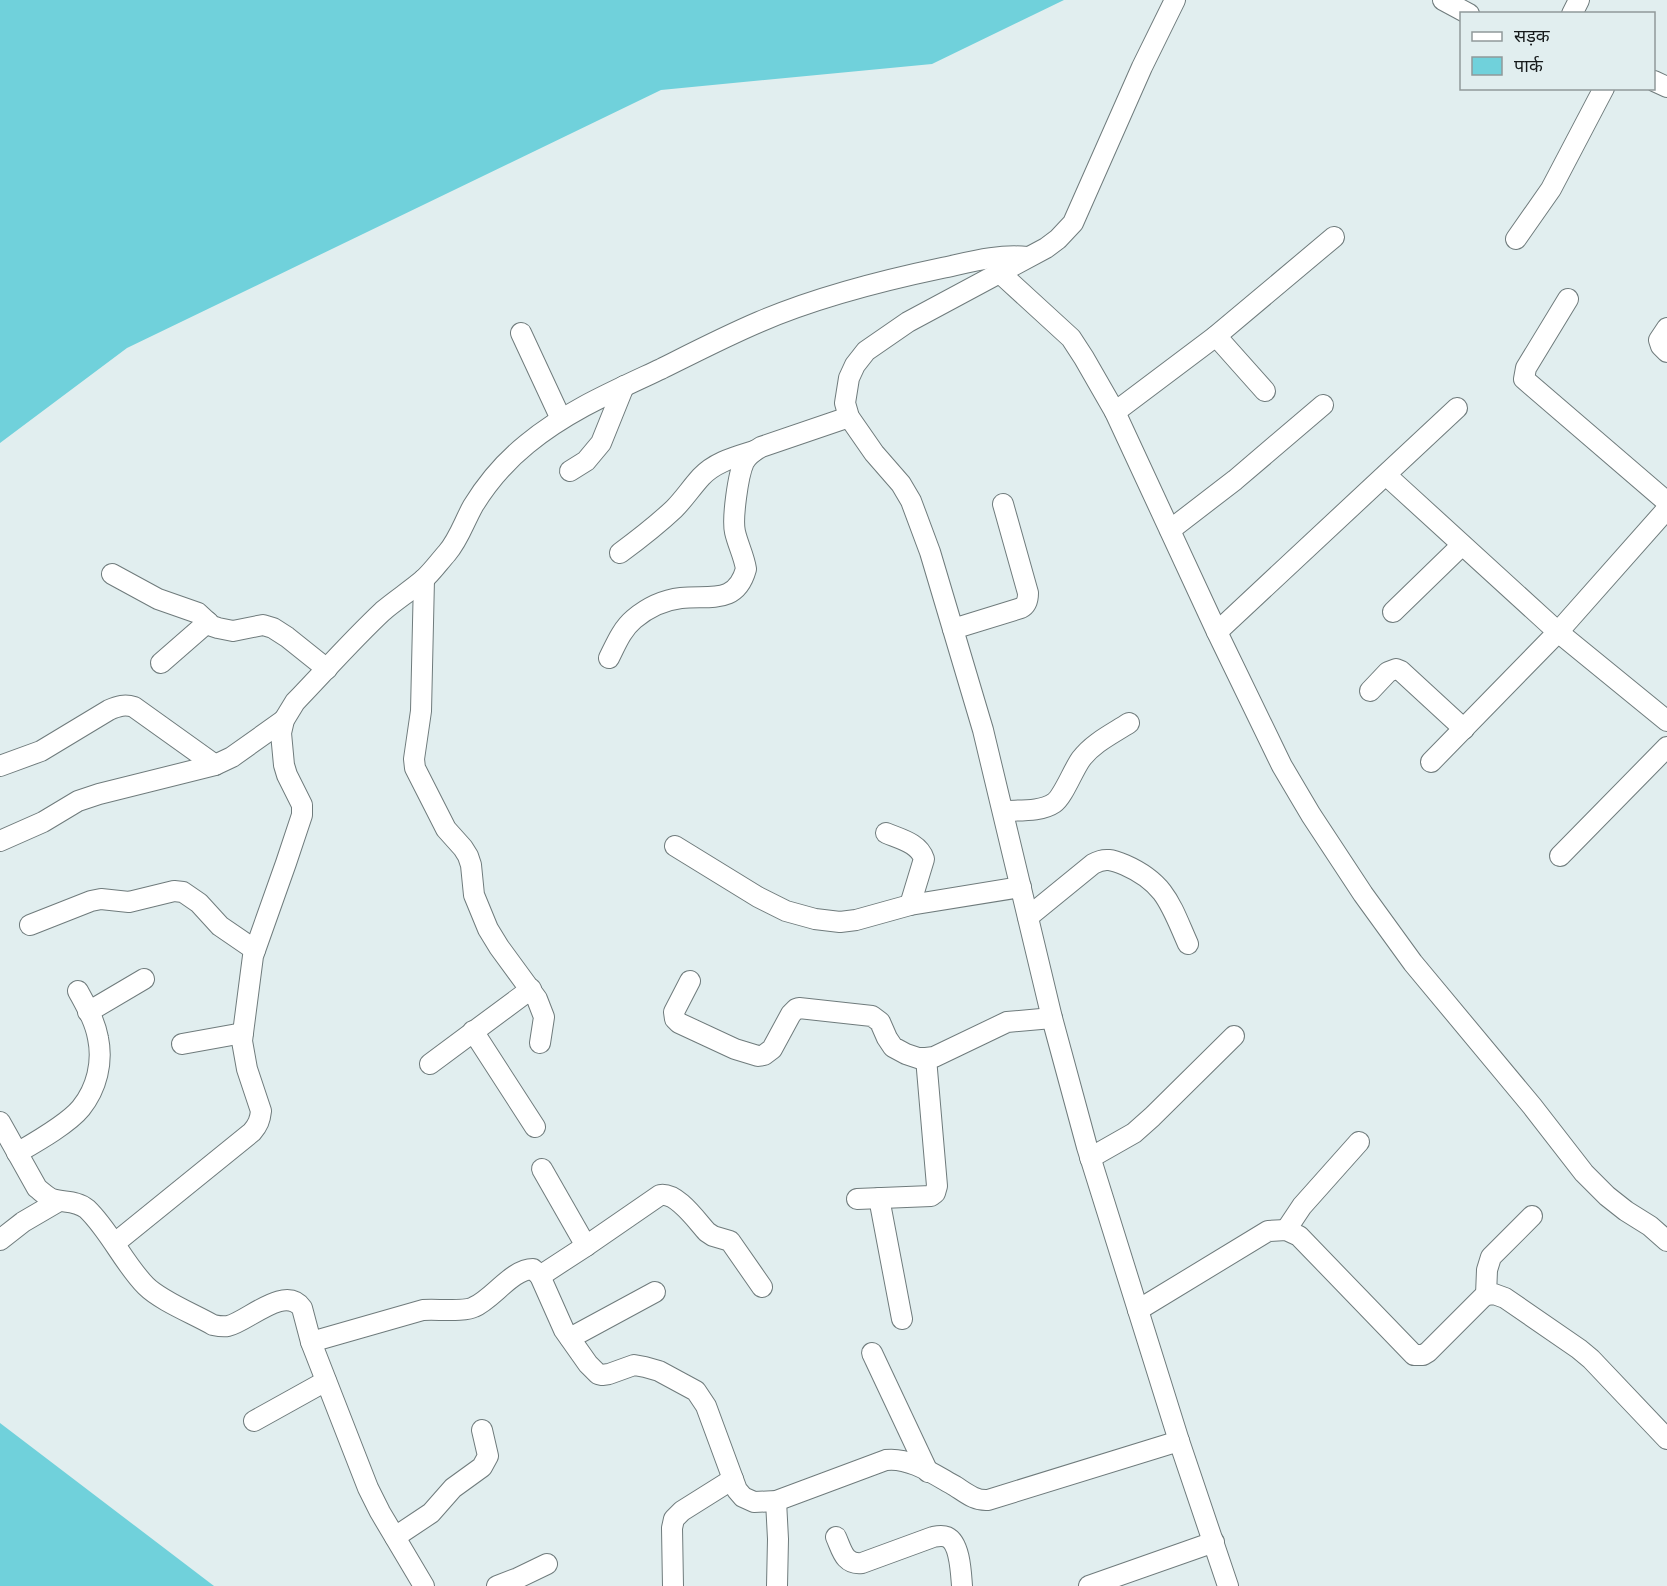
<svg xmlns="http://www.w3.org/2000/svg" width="1667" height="1586" font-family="Quicksand,'Noto Sans Devanagari',sans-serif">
	<rect width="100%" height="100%" fill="#e1eeef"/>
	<!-- green -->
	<g fill="#70d1db">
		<polygon points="0,0 1064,0 932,64 661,90 127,348 0,443"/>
		<polygon points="0,1423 214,1586 0,1586"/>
	</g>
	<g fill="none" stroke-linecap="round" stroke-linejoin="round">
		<defs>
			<g id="minor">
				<polyline points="1175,0 1142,67 1073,223 1058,239 1046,248 908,322 866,351 855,365 849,378 845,403 849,417 874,453 901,484 911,501 930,552 983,730 1052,1018 1087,1147 1179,1441 1228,1586"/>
				<polyline points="1443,0 1469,14"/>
				<polyline points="1572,14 1579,0"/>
				<polyline points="1654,81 1667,87"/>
				<polyline points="1516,239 1551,189 1604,88"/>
				<polyline points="1000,273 1071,338 1084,358 1115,412 1217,632 1282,766 1311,815 1363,894 1413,963 1532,1106 1584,1173 1607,1196 1626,1211 1650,1226 1667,1241"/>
				<polyline points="1568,299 1526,368 1524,379 1667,502"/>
				<polyline points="1667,328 1659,340 1661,346 1667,352"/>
				<polyline points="521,333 561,419"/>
				<polyline points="1216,336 1265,391"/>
				<polyline points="1115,412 1216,336 1334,237"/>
				<polyline points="570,471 586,461 601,443 624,386"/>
				<polyline points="1386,475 1558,632 1667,721"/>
				<polyline points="1170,530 1235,480 1323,405"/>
				<path d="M 620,553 C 639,539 657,525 674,509 C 684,499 691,488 701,477 C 715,462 735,457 754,451"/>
				<polyline points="112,574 158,599 198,613 212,626 218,628 233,631 263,625 273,628 287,637 327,669"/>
				<polyline points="424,579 421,711 414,759 415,768 446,829 463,848 468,856 471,865 474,895 488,929 499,947 537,999 544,1017 540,1043"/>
				<polyline points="1393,612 1462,545"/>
				<path d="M 953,629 L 1021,608 C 1027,605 1028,599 1028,593 L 1003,504"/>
				<polyline points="1217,632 1457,408"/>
				<path d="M 609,658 C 616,644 622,629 634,619 C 647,608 664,600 681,598 C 710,595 736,605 746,569 C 744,556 738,545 735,532 C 732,519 738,475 744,462 C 748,455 754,451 761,447 L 849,417"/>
				<polyline points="161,663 208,622"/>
				<polyline points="1370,691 1388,672 1396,669 1401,671 1464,729"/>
				<polyline points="1431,762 1558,632 1667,509"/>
				<path d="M 0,766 L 41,751 L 109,710 C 118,706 125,704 134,707 L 215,765"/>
				<path d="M 1004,811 C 1019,810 1041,812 1054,803 C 1063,797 1073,770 1081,759 C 1093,743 1112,734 1129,723"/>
				<path d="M 886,833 C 900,839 919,843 924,859 L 910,905"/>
				<polyline points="0,841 43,822 78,801 99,794 215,765 232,757 284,720"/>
				<polyline points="675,846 758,897 786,911 815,919 840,922 856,920 910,905 1021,887"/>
				<polyline points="1560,856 1667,747"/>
				<path d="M 1028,917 L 1093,864 C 1105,857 1113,860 1125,865 C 1166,883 1171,906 1188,944"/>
				<polyline points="30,925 91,901 101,899 129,902 174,891 183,892 199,903 220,926 255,950"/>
				<polyline points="690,981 674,1012 675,1019 679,1023 735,1049 758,1056 764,1055 772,1049 791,1014 796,1009 799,1008 872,1016 880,1022 887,1038 893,1047 906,1054 918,1058 926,1058 934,1057 1007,1022 1052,1018"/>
				<polyline points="88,1012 144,979"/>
				<polyline points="473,1031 535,1127"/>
				<polyline points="182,1044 243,1033"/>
				<polyline points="430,1064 531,989"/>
				<path d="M 0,1122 L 37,1188 C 42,1192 46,1196 52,1199 C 64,1203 76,1200 87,1209 C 110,1231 124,1264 146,1286 C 161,1301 194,1314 213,1325 C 218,1326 223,1327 228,1326 C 247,1322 285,1284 302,1308 L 311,1342 L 368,1488 L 380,1512 L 424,1586"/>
				<path d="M 17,1153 C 36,1142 68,1124 81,1108 C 97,1088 103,1062 98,1038 C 95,1021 86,1006 78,991"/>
				<polyline points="1090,1158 1134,1133 1152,1117 1234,1036"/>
				<polyline points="542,1169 586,1246"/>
				<polyline points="879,1198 902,1319"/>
				<polyline points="857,1199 931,1196 935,1193 937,1186 926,1058"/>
				<polyline points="1286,1230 1302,1206 1359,1142"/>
				<polyline points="0,1240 23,1222 59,1201"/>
				<path d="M 115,1243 L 252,1132 C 258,1125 260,1120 261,1111 L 247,1069 L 242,1041 L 243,1033 L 253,956 L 286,863 L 302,815 L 302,805 L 287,775 L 284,765 L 281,733 L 284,720 L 295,702 C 324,672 352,640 383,611 C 396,600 410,591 423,580 C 432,572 439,562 447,553 C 459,539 464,522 473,506 C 487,483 506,461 527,444 C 567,411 614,391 661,369 C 693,353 726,336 759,322 C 817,297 880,281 942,268 C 970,262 998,254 1027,257"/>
				<path d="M 540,1276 L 586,1246 L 660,1195 C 677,1192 696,1220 707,1232 L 713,1236 L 730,1241 L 762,1287"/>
				<polyline points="1486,1295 1487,1270 1491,1257 1532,1216"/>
				<polyline points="1138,1310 1268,1231 1286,1230 1299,1236 1414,1355 1423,1355 1428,1352 1482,1298 1486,1295 1494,1294 1505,1298 1579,1349 1591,1359 1667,1439"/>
				<polyline points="570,1338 655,1292"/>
				<path d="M 311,1342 L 423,1310 C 436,1309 465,1312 474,1307 C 493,1299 512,1269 533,1269 L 540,1276 L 564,1330 L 588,1364 L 598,1374 L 602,1375 L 609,1374 L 634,1365 L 645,1367 L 659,1371 L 696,1391 L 706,1406 L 737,1490 L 743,1497 L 754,1502 L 776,1501 L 886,1460 C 910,1457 935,1475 955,1486 C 966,1493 975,1501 988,1500 L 1179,1441"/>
				<polyline points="872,1353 928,1472"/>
				<polyline points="254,1421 326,1381"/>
				<polyline points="776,1501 778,1539 777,1586"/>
				<polyline points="395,1537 431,1513 453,1488 482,1467 488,1456 482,1430"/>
				<path d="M 836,1537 C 842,1550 844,1565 862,1563 L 933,1537 C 938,1536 942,1535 947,1537 C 960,1543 961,1573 962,1586"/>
				<polyline points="497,1586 518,1578 547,1564"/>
				<polyline points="673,1586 672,1528 674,1519 682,1511 733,1479"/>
				<polyline points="1089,1586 1214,1542"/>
			</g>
		</defs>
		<!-- minor casing -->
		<use href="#minor" stroke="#6f7b7c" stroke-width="22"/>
		<!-- minor -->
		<use href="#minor" stroke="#fff" stroke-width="20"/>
	</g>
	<!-- legend -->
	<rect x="1460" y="12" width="195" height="78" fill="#e1eeef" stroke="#90999a" stroke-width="1.5"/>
	<rect x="1472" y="32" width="30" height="9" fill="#ffffff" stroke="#90999a" stroke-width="1.5"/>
	<text x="1514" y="42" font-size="18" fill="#161a1b">सड़क</text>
	<rect x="1472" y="57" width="30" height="18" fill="#70d1db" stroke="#90999a" stroke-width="1.5"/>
	<text x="1514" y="72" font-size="18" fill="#161a1b">पार्क</text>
</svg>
